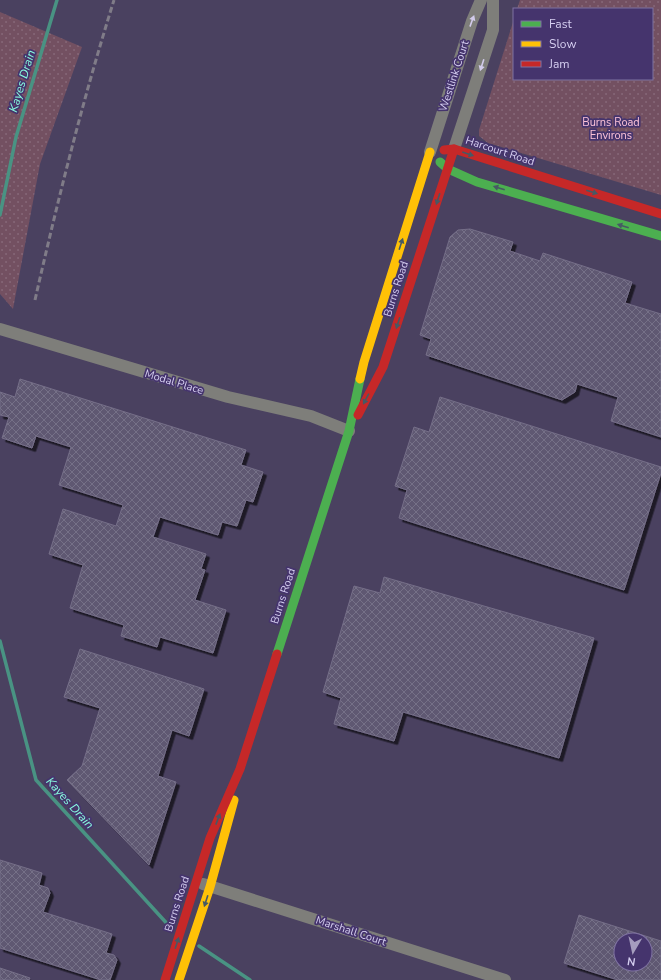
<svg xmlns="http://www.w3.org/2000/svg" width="661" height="980" font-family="'Nunito Sans',sans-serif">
	<defs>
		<pattern id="grass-dots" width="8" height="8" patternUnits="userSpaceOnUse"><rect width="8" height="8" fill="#735061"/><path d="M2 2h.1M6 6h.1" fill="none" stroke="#866878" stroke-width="1.8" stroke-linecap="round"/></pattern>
		<pattern id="building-cross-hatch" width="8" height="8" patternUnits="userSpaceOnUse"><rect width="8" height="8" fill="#5f5972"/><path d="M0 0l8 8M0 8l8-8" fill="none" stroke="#757087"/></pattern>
		<filter id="shadow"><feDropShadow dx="3.5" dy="3.5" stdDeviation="0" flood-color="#0009"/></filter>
	</defs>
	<rect width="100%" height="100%" fill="#4a4160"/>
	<!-- grass -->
	<g fill="url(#grass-dots)">
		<polygon points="520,0 661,0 661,195 488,143 479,136 479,130 514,19 514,79 652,79 652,9 517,9"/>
		<polygon points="0,12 82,47 40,164 13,309 0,294"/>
	</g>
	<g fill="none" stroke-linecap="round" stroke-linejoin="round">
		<!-- stream -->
		<g stroke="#499383" stroke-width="3.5">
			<polyline points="0,215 16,137 57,0"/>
			<polyline points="0,641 36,780 171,928"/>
			<polyline points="199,946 250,980"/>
		</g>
	</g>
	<!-- building -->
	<g fill="url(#building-cross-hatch)" stroke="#756e88" fill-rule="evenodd" filter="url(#shadow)">
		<polygon points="470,229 513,242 510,251 540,261 543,253 632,282 625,303 661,314 661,437 611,421 618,397 577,384 575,392 562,400 426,355 431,339 420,335 450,237 458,230"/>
		<polygon points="20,379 246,450 241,465 263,472 253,502 246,500 237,526 222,522 218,535 160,517 153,537 206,554 201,569 205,570 195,600 226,610 213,653 160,637 157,647 121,636 124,625 70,608 83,565 49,554 63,509 116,526 123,505 59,485 71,447 36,436 32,448 2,438 9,417 0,415 0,392 15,397"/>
		<polygon points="440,397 661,467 661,473 624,590 399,518 407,490 395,486 414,427 429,432"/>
		<polygon points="384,577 594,638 559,758 403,712 394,741 334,724 341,698 323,692 354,586 380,593"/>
		<polygon points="80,649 204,689 189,736 172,730 158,776 176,782 149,865 67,780 82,766 100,708 64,697"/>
		<polygon points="0,860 42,873 39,885 48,888 50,893 43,912 112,934 106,953 114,955 117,960 110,980 101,980 0,948"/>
		<path d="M 579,915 L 661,941 L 661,980 L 618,980 L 564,963 ZM 621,940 L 645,940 L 645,964 L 621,964 Z"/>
		<polygon points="0,968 30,978 29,980 0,980"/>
	</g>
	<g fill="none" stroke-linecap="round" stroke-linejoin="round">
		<!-- street -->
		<g stroke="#7e7e7a" stroke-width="12">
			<polyline points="454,149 493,30 493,0"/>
			<polyline points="430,152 472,21 481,0"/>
			<polyline points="0,329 228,397 311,416 349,431"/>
			<polyline points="203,884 505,980"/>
		</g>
		<!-- fast -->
		<g stroke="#4caf50" stroke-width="9">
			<polyline points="440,162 448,169 477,182 661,236"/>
			<polyline points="277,654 349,431 360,379"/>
		</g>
		<!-- slow -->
		<g stroke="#ffc107" stroke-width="9">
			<polyline points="360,379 364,362 430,152"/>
			<polyline points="179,980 210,887 234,800"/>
		</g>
		<!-- jam -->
		<g stroke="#c62828" stroke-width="9">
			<polyline points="444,150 454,149 661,214"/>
			<polyline points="358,415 383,367 454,149"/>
			<polyline points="165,980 210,838 240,769 277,654"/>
		</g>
		<!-- rail -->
		<path stroke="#807c88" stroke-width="3" stroke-dasharray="6 3" stroke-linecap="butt" d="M 35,300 C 58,199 83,99 114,0"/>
	</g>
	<!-- one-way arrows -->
	<defs><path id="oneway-solid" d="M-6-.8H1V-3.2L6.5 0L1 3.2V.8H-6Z"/></defs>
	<g fill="#d2cbeb">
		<use href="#oneway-solid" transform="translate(472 21) rotate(-70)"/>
		<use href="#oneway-solid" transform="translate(482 65) rotate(108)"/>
	</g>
	<g fill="#475964">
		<use href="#oneway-solid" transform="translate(468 154) rotate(19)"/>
		<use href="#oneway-solid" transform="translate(499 188) rotate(-163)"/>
		<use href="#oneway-solid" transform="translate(592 192) rotate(17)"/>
		<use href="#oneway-solid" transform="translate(438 199) rotate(108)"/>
		<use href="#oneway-solid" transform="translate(623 226) rotate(-163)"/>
		<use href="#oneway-solid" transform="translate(401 244) rotate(-72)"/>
		<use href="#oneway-solid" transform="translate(398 323) rotate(108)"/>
		<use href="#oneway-solid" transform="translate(366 399) rotate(118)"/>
		<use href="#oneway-solid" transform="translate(218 819) rotate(-69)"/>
		<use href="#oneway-solid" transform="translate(206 901) rotate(108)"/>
		<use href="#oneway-solid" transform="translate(177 943) rotate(-72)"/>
	</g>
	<g text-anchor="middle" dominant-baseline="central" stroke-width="3.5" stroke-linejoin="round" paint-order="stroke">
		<!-- street labels -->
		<g font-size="11" fill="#d6cff1" stroke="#45346d">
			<text transform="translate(454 76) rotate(-72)">Westlink Court</text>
			<text transform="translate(500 151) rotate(18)">Harcourt Road</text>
			<text transform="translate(396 289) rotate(-72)">Burns Road</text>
			<text transform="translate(174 382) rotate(17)">Modal Place</text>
			<text transform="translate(283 596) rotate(-72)">Burns Road</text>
			<text transform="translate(177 904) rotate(-72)">Burns Road</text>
			<text transform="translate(351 931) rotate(18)">Marshall Court</text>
		</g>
		<!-- park labels -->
		<g font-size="11" fill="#fbc2d7" stroke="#45346d">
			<text x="611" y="122">Burns Road<tspan x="611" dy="13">Environs</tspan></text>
		</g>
		<!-- water labels -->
		<g font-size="12" font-style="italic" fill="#88fddf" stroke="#45346d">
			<text transform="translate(22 81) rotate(-73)">Kayes Drain</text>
			<text transform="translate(70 803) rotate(48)">Kayes Drain</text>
		</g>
	</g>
	<!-- legend -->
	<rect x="513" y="8" width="140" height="72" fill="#45346d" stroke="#7f72a2"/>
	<rect x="521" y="21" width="20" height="6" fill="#4caf50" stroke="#7f72a2"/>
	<text x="549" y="28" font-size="12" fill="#d6cff1">Fast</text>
	<rect x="521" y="41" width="20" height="6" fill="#ffc107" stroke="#7f72a2"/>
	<text x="549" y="48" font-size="12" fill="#d6cff1">Slow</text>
	<rect x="521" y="61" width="20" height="6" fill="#c62828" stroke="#7f72a2"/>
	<text x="549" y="68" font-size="12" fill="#d6cff1">Jam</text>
	<!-- north arrow -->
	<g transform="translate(633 952) rotate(189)"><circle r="19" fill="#45346d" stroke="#7f72a2"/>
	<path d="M0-3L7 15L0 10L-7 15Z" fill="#a59dbe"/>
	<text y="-6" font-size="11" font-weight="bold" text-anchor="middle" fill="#d6cff1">N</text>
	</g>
</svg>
